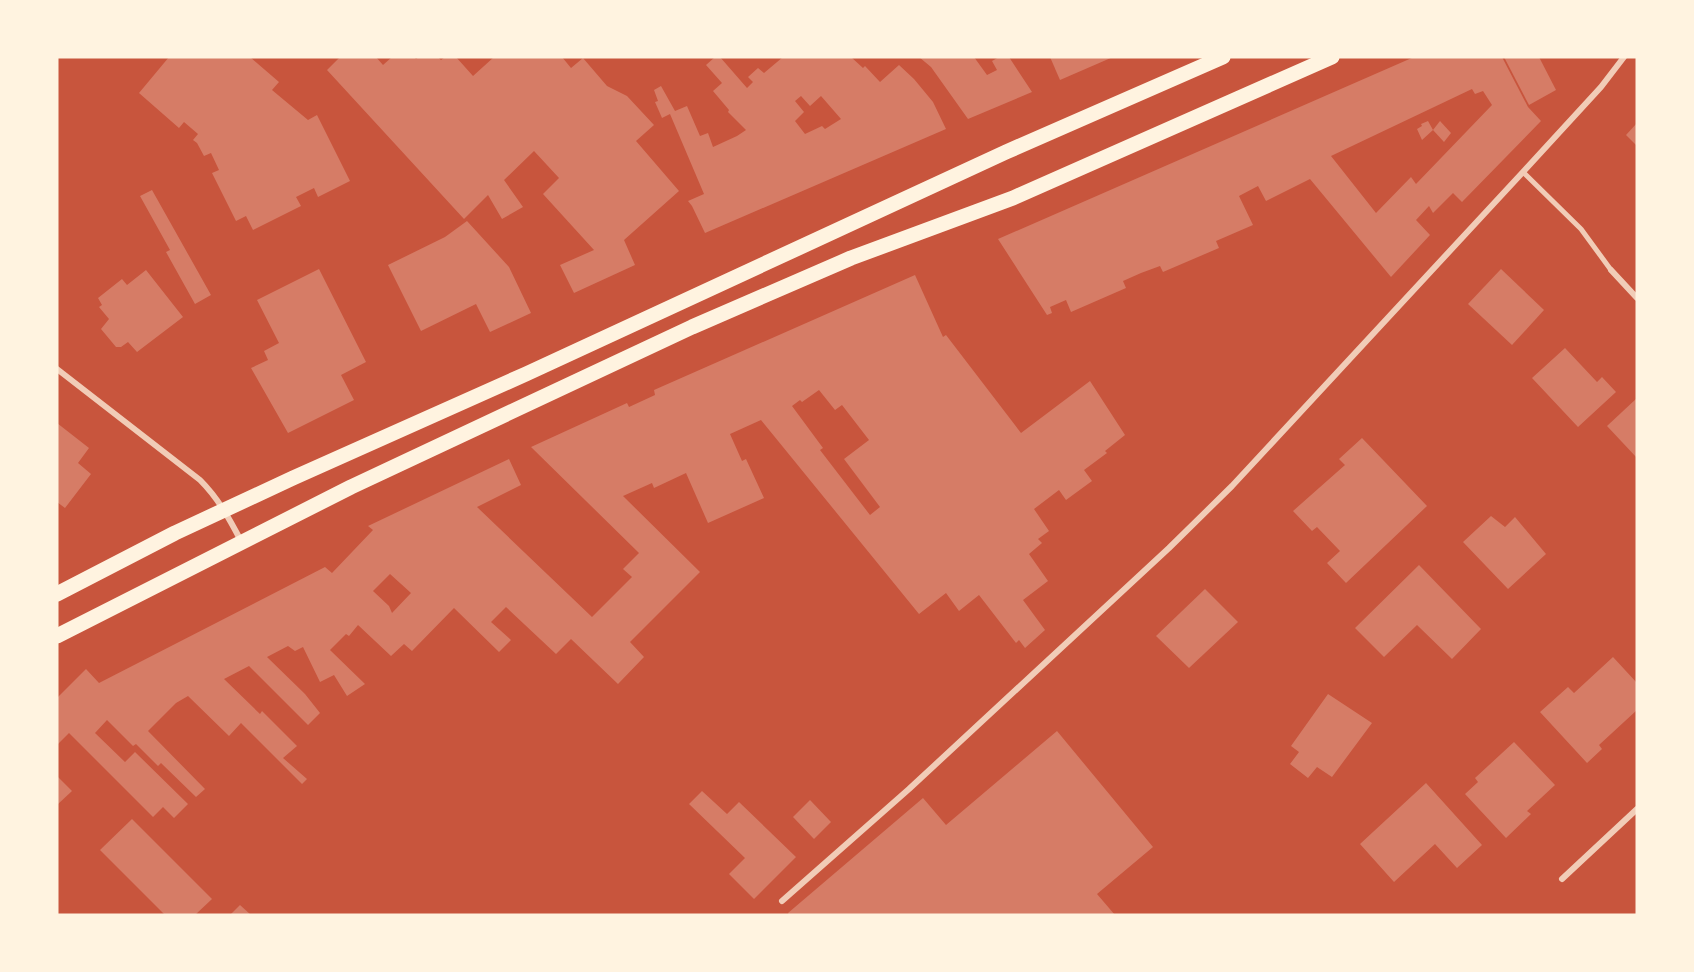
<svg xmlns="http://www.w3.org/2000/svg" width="1694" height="972" font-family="Jost,sans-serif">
	<rect width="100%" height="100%" fill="#c8553d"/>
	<!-- building -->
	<g fill="#d67c66" fill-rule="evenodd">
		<polygon points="169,57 250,57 279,82 272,90 308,120 317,115 350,181 318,197 314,188 296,197 301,206 253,230 246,216 236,221 212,173 219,170 211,153 204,156 197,143 193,140 198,134 184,122 179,128 139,93"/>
		<polygon points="340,57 376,57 383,65 392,57 414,57 416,59 419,57 438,57 441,60 445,57 456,57 473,76 494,57 562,57 571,68 583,58 607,86 627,96 654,125 636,141 679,191 624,240 635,265 574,293 560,265 594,250 543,194 559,178 534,151 504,180 523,207 502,219 488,195 464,219 327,70"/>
		<path d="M 715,57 L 720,57 L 747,88 L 753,82 L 748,77 L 758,68 L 764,73 L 783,57 L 851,57 L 863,68 L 865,66 L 880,82 L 899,65 L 914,79 L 933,102 L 946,129 L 705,233 L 692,206 L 688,201 L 704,194 L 670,114 L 662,118 L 655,102 L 658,101 L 654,90 L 661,86 L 675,111 L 687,106 L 700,136 L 708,133 L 713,147 L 737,136 L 746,130 L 728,112 L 729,110 L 713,91 L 722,83 L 706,65 ZM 801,96 L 810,106 L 821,96 L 841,119 L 825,129 L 822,126 L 805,134 L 795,121 L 804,112 L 795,101 Z"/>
		<polygon points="919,57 974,57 987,75 997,70 992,61 999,57 1009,57 1032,92 968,119 931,67"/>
		<polygon points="1050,57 1113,57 1060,80"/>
		<path d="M 1414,57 L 1502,57 L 1528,107 L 1541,121 L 1462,202 L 1453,193 L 1433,213 L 1429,206 L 1416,220 L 1430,235 L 1391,277 L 1310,179 L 1266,201 L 1258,186 L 1239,196 L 1253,225 L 1216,241 L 1219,248 L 1163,272 L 1160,266 L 1141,273 L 1123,281 L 1126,288 L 1071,312 L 1066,300 L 1050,307 L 1052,313 L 1047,315 L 998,239 ZM 1472,89 L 1475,94 L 1483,91 L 1492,105 L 1416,184 L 1411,177 L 1376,213 L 1331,156 Z"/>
		<polygon points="1504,57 1539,57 1556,90 1529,105"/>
		<polygon points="1428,121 1433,130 1422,140 1417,129 1422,126 1421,124"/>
		<polygon points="1440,121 1451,133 1444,142 1433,130"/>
		<polygon points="1637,123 1637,146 1626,135"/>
		<polygon points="152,190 211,295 195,304 166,252 170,250 140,196"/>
		<polygon points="467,221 509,267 531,313 490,332 476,304 421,331 388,265 445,237"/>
		<polygon points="319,269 366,362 341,375 354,400 288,433 251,368 268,360 264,351 279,343 257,300"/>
		<polygon points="1501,269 1544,310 1512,345 1468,304"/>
		<polygon points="146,270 183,317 137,352 128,342 121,347 116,347 101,329 109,319 99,307 102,305 98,298 122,279 127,285"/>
		<path d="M 915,275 L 943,337 L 946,335 L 1021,433 L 1090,381 L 1125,435 L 1105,451 L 1107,453 L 1084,470 L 1092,481 L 1066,500 L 1059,490 L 1034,509 L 1049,531 L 1038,539 L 1042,543 L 1029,554 L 1048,581 L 1023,600 L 1045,630 L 1025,648 L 1019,640 L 1016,643 L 979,595 L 959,611 L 946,593 L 919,614 L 761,420 L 730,434 L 742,461 L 746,459 L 764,498 L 708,523 L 686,473 L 654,488 L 652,483 L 623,496 L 700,572 L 630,642 L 644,657 L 618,684 L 571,639 L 556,654 L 506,607 L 491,622 L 511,640 L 499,652 L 454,608 L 412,651 L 404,644 L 391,656 L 358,625 L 349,636 L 346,634 L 330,650 L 365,684 L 347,696 L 334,675 L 320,682 L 303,647 L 295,651 L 288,646 L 267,657 L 305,694 L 320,713 L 308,725 L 249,666 L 224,679 L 260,714 L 262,711 L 297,746 L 283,758 L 307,779 L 302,784 L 241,723 L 229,736 L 188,696 L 176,703 L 148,731 L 205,789 L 196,797 L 161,763 L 158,766 L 136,744 L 133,746 L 107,720 L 95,733 L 125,762 L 135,752 L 188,804 L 174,818 L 163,807 L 153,817 L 69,733 L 57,745 L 57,698 L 86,669 L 99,683 L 325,567 L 332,573 L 373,530 L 368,526 L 509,459 L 521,485 L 477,507 L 592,617 L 632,577 L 623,569 L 639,553 L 531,447 L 627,403 L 629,407 L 655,395 L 654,390 ZM 819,390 L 835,410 L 842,405 L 869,440 L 844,459 L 880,507 L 870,515 L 820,450 L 823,448 L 792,406 L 800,400 L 802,402 ZM 390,574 L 411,593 L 392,613 L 389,606 L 373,591 Z"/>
		<polygon points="1565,348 1597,382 1602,377 1616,392 1578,427 1532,378"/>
		<polygon points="1637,398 1637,458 1607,426"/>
		<polygon points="57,423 89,448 78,463 91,474 65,508 57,502"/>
		<polygon points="1362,438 1427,506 1346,583 1327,563 1340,551 1317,527 1312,531 1293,511 1345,465 1339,459"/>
		<polygon points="1491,516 1505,527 1515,517 1546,554 1508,589 1463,542"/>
		<polygon points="1419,565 1481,629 1452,659 1417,625 1384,657 1355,628"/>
		<polygon points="1205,589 1238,622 1189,668 1156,636"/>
		<polygon points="1613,657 1637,683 1637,710 1599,745 1602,749 1587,763 1540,712 1568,687 1574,693"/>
		<polygon points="1328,694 1372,723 1332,777 1317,767 1308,778 1290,764 1299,752 1291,746"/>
		<polygon points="1057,731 1153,847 1097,894 1115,915 789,915 788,913 923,798 946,825"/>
		<polygon points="1514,742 1555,785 1527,811 1531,814 1506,838 1465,794 1478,782 1475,778"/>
		<polygon points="57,776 72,791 57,805"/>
		<polygon points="1426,783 1482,845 1457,868 1435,844 1394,882 1360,844"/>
		<polygon points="702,791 727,814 739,802 796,857 754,899 729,874 745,858 689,804"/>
		<polygon points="810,800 831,822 814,839 793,817"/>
		<polygon points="132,819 212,899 195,915 165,915 100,850"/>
		<polygon points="240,905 251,915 231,914"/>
	</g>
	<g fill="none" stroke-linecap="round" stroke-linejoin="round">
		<!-- pedestrian -->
		<polyline stroke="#f1ccb7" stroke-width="5" points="1523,172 1581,229 1611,270"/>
		<!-- minor -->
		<g stroke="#f1ccb7" stroke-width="6">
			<polyline points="1611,270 1637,298"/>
			<path d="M 57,369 L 200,480 C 218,498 229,518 241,541"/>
			<polyline points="1562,879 1637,809"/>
			<polyline points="782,901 909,789 1169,548 1232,486 1523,172 1601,87 1624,57"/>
		</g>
		<!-- primary -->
		<g stroke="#fff3e0" stroke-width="15">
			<polyline points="57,594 175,533 293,478 526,374 1006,152 1223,57"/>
			<polyline points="57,636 351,487 692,327 851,258 1013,198 1332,57"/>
		</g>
	</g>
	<!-- border -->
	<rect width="1694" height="972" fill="none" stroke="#fff3e0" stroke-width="117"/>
</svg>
